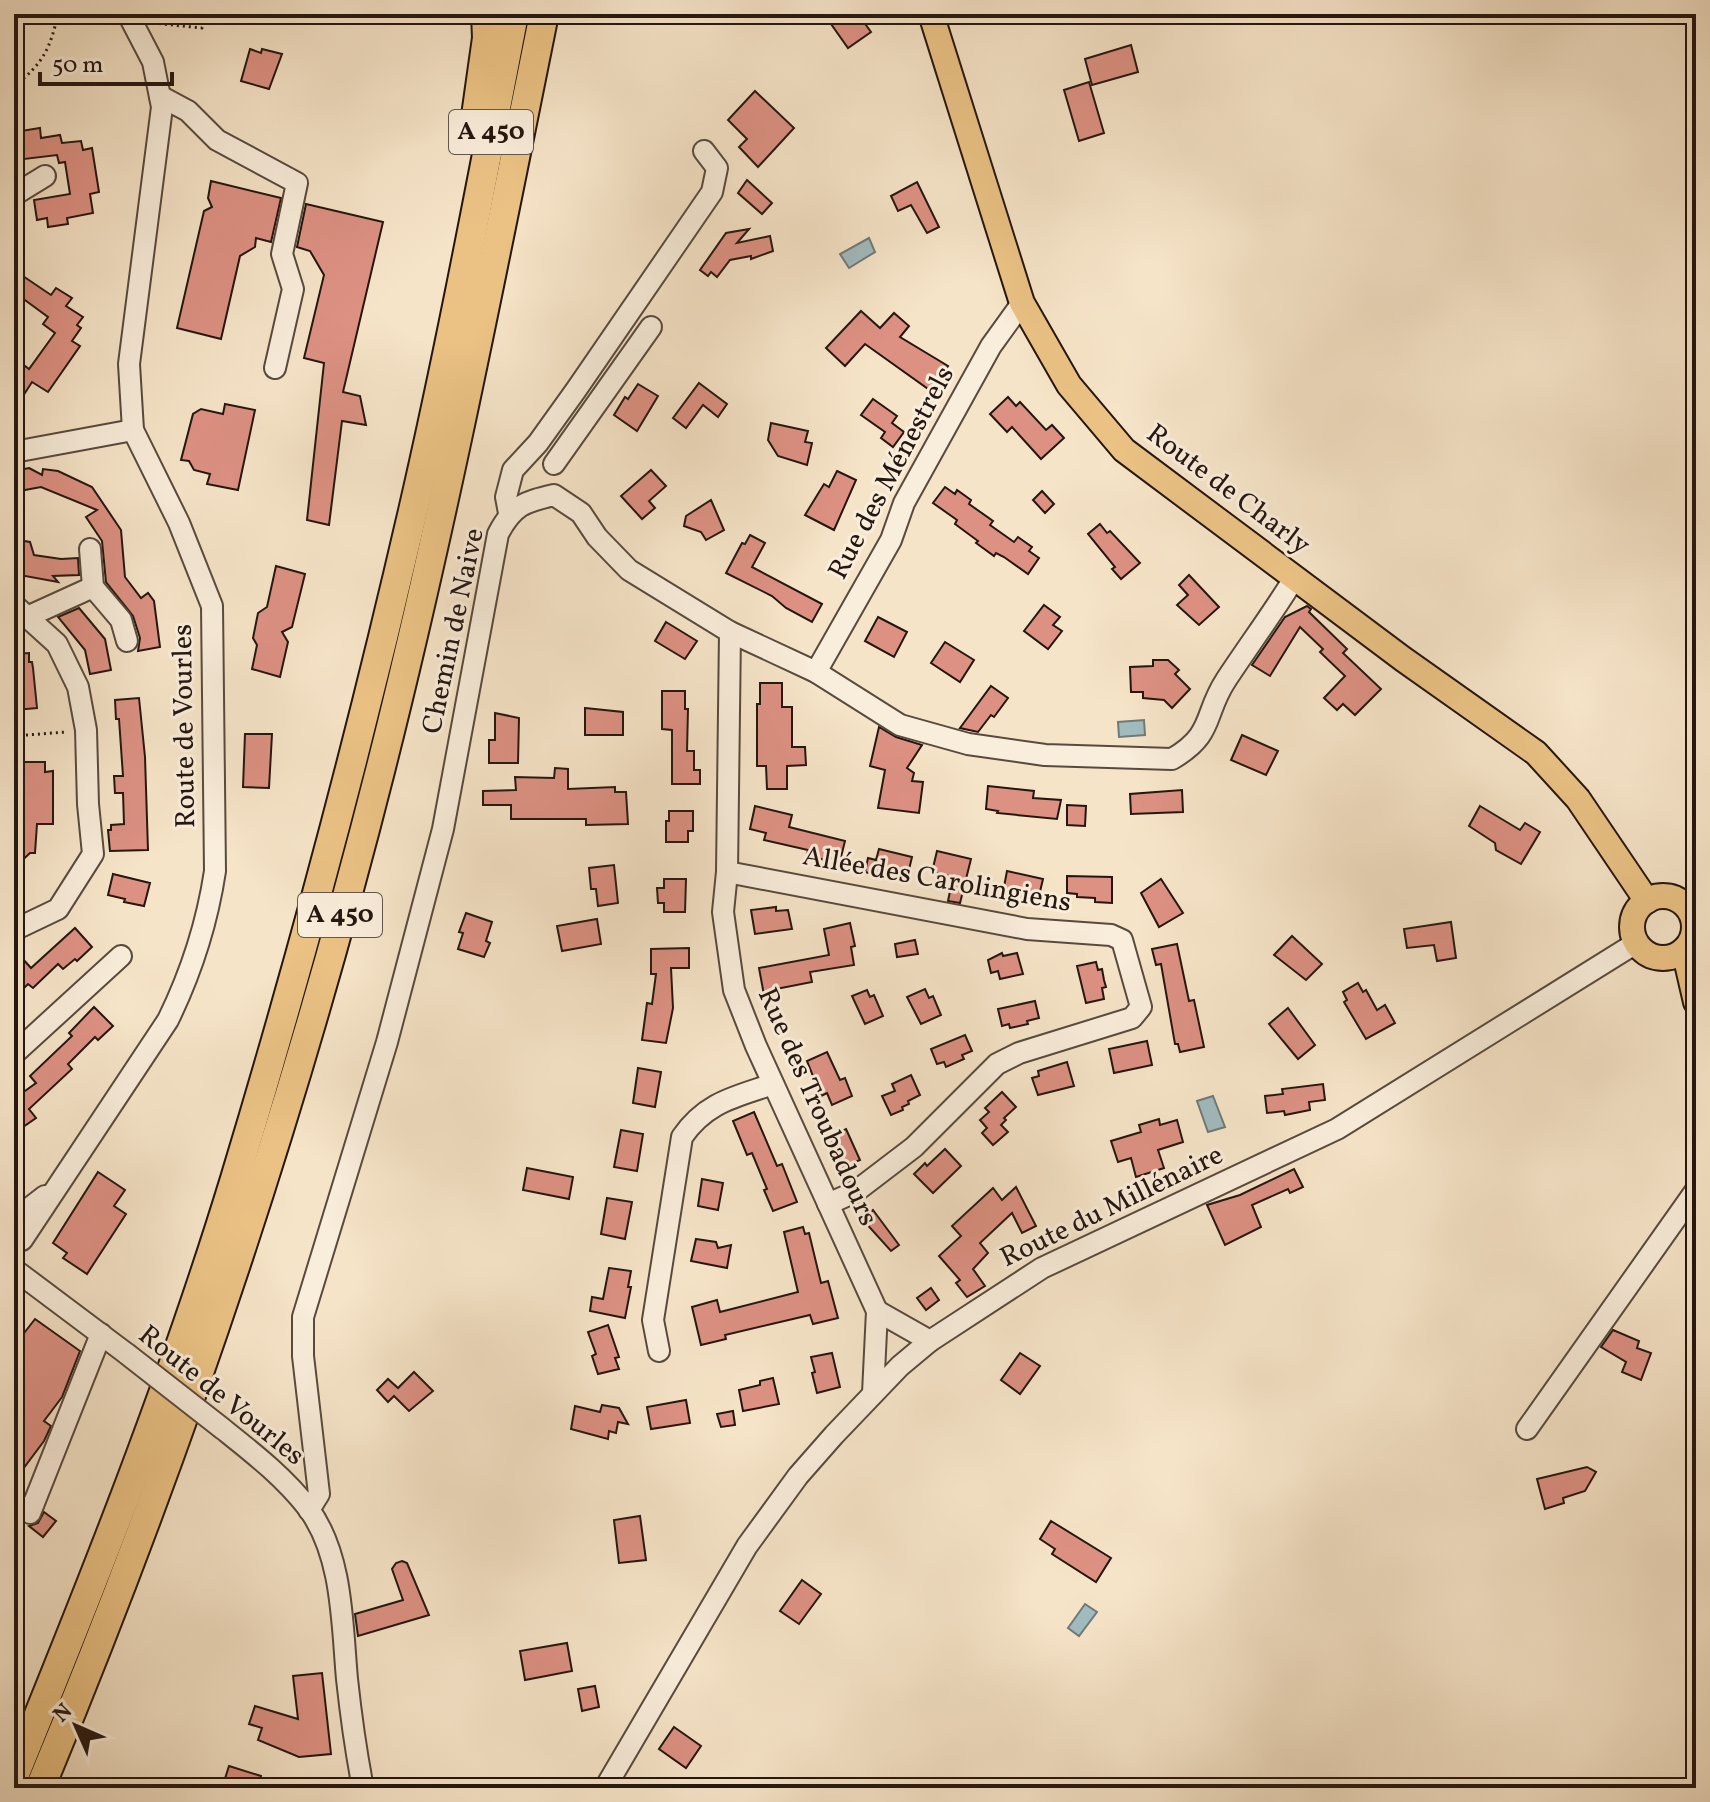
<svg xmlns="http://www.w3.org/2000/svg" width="1710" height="1802" font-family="Vollkorn,serif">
	<rect width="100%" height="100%" fill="#f6e4c8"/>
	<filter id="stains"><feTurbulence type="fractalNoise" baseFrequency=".0025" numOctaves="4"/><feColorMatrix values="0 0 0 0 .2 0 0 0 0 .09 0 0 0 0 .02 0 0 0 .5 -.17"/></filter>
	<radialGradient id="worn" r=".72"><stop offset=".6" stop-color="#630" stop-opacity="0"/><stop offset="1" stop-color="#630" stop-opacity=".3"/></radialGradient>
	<!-- water -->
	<g fill="#a1bcc0" stroke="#6f7a7a" stroke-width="2">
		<polygon points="869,238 875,252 849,268 840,254"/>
		<polygon points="1144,720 1145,735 1119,737 1118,722"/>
		<polygon points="1213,1096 1225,1127 1208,1132 1197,1101"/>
		<polygon points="1085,1604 1097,1612 1079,1636 1068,1628"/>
	</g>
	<!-- building -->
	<g fill="#dd9183" stroke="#241610" stroke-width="2">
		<polygon points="824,14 858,14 871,32 848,48"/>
		<polygon points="1131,45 1138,72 1092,85 1085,59"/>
		<polygon points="250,49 261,53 262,49 282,54 269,89 241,81"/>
		<polygon points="1089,82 1104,133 1079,141 1064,90"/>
		<polygon points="755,91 794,128 758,167 739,147 747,139 728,120"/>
		<polygon points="40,128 41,138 60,135 62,143 81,141 83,150 92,148 99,192 90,194 93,213 67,218 68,224 48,227 47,218 37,220 34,200 70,194 65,162 59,163 57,155 16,160 14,142 22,141 21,131"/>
		<polygon points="747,180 772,203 762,214 738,193"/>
		<polygon points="211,181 281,198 271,242 256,238 255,247 240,256 221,339 177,328 204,211 212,207 208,198"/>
		<polygon points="917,182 939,227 927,233 911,205 898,211 891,196"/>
		<polygon points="306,204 383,222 343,392 360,396 366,425 342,421 329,525 307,520 324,363 304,358 324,275 310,251 297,247"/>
		<polygon points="749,229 737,243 770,236 773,251 751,259 751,256 730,260 717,277 711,272 708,276 700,270 726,233"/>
		<polygon points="14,270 51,295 56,288 72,298 66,306 83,317 77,325 81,328 72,341 80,346 48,392 32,382 14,410 14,370 20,374 25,366 29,369 55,333 43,324 48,317 14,292"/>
		<polygon points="861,311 880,328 894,313 909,326 900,337 948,366 931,391 865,344 845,366 826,348"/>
		<polygon points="699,383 727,404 718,417 703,405 686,428 673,418"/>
		<polygon points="638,384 658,396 637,431 614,415 625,397 628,399"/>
		<polygon points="1008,397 1016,406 1020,402 1046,430 1052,425 1064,438 1041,459 1012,427 1007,432 990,414"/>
		<polygon points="873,399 897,416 892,423 904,432 893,447 881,438 885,432 861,415"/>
		<polygon points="225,404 255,410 238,490 207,484 210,474 194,470 189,461 181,460 193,414 201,409 223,414"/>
		<polygon points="771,423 808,431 805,442 812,443 807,465 778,456 768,440"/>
		<polygon points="29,468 42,475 43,469 58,471 92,487 121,530 125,577 141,598 148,593 154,601 160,647 138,651 140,638 133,616 106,582 102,541 86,517 97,510 41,487 14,492 14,471"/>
		<polygon points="651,470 666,486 649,501 655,508 642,519 621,496"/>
		<polygon points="837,471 856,480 834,530 805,515 824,484 829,487"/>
		<polygon points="945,487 955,494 957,490 971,500 969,504 993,521 990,525 1014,542 1018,537 1032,547 1029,551 1039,558 1028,574 1004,557 996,553 994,556 976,543 978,541 955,524 957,520 933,503"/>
		<polygon points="1042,491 1054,504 1045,513 1033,500"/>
		<polygon points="711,500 724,530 706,540 701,532 684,526 686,516"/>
		<polygon points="1100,524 1107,533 1110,531 1140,563 1121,579 1112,569 1115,567 1088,534"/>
		<polygon points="750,535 765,543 752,567 822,604 812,622 786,608 772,596 726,573 742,543 745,544"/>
		<polygon points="18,540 30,542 34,555 61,559 78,558 79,575 53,576 58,582 14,574 14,546"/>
		<polygon points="276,566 305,574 292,627 282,632 288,642 280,677 252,669 257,645 253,638 258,613 267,607"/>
		<polygon points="1189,575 1219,607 1199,625 1177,605 1188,595 1179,585"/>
		<polygon points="1044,605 1060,617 1053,625 1062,631 1048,649 1024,631"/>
		<polygon points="1307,606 1311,609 1309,612 1347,649 1343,653 1381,689 1355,715 1343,704 1337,710 1324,698 1345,676 1320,652 1323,649 1300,627 1270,676 1252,665 1285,617"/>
		<polygon points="79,608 105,639 111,670 90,674 85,650 58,617"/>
		<polygon points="878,617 907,632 894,657 865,641"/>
		<polygon points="666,622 697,641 685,659 655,641"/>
		<polygon points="945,642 974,660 960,682 931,663"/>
		<polygon points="29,653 29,662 32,662 33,668 37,708 15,710 14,654"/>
		<polygon points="1153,660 1168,660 1179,670 1175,674 1190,689 1172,708 1164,700 1143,698 1143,692 1131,692 1130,667 1153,666"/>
		<polygon points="760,683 782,683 782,707 792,707 792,747 805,747 806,765 787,766 787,789 767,789 766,766 757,766 757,704 760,704"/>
		<polygon points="991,686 1008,698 994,717 991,715 978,732 960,728"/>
		<polygon points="662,691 685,691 685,709 688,709 687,751 694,751 694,770 700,770 700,784 672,784 672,730 662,729"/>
		<polygon points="139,698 145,757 148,850 110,851 108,830 111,830 111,825 124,824 123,793 115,793 114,776 123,776 119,719 116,719 115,700"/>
		<polygon points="585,708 623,712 623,735 585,735"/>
		<polygon points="495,713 519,718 518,763 489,763 489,740 495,740"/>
		<polygon points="879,727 896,737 922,745 907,768 914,773 912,781 923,782 919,813 878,808 885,770 870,766"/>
		<polygon points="245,734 272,734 269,788 243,787"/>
		<polygon points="1242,735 1278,751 1266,775 1231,760"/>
		<polygon points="18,762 45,762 45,772 53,771 53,824 37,824 35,853 30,853 14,868 14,842 17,842"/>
		<polygon points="555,768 568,769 568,789 615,787 615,792 626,792 628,824 586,825 586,819 511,819 511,805 483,805 483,791 516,790 515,777 554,778"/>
		<polygon points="988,786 1034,791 1033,798 1061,800 1057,819 997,813 998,811 986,809"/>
		<polygon points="1182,790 1183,812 1131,814 1130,794"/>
		<polygon points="1067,805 1086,806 1085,826 1067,825"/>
		<polygon points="755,806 792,815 789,827 845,841 840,861 825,856 824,860 807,854 808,850 764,840 766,833 750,829"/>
		<polygon points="1480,806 1520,830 1525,823 1540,832 1521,864 1496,850 1495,843 1469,826"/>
		<polygon points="669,811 693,811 693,831 688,831 688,842 666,842 666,821 669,821"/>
		<polygon points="879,849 912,857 906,882 865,872 868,858 876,860"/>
		<polygon points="937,851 971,859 960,903 948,901 953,877 932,872"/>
		<polygon points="614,865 618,903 598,906 596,889 591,889 589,868"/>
		<polygon points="1007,871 1043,879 1038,900 1003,892"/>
		<polygon points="113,874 150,883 144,906 124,902 125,899 108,895"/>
		<polygon points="1067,876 1112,877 1112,903 1095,902 1095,898 1077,897 1077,894 1067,893"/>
		<polygon points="664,879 686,879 685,912 664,912 664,903 658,903 657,888 664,888"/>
		<polygon points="1161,879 1183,913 1159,927 1141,893"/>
		<polygon points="776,907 776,911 788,910 792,929 755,934 751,910"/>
		<polygon points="466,913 492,922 486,941 490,943 484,957 458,949 463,933 459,932"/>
		<polygon points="597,919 601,944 562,951 557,926"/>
		<polygon points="1451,922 1456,958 1437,961 1434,945 1407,948 1404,929"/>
		<polygon points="850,923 855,946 851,947 854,965 810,972 812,982 776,989 777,992 764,995 759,968 829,955 824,929"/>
		<polygon points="75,928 92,947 77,961 75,959 63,969 58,964 33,988 28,984 14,998 14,966 22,958 31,968"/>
		<polygon points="1292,936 1322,964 1306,980 1274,955"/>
		<polygon points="915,940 918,954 897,957 895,944"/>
		<polygon points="1177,944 1189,1001 1194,1000 1204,1047 1180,1052 1178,1044 1175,1044 1161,964 1156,965 1152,949"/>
		<polygon points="689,948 689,968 671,968 673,1008 666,1043 642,1040 647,1003 652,1004 656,974 651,974 651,949"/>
		<polygon points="1002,953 1003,956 1017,953 1023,974 1000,979 998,971 991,973 988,960"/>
		<polygon points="1096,962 1098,970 1102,969 1104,980 1106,987 1102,988 1104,999 1086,1003 1077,966"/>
		<polygon points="1358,983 1363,992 1366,990 1377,1010 1385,1005 1395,1023 1366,1039 1344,1002 1347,1000 1343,992"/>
		<polygon points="925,989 929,998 933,996 941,1015 921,1024 907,997"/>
		<polygon points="867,990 870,997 874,995 883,1016 865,1024 852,996"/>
		<polygon points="1035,1001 1039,1018 1027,1021 1028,1024 1010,1028 1009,1024 1002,1026 998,1009"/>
		<polygon points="94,1007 113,1026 98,1040 95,1037 68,1064 72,1069 29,1109 36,1118 23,1127 21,1123 14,1128 14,1091 18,1096 36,1083 30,1076 72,1036 69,1033"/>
		<polygon points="1288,1008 1315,1045 1298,1059 1269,1024"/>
		<polygon points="965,1035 972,1051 962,1055 964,1059 946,1067 944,1062 937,1064 931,1049"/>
		<polygon points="1147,1041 1152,1065 1114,1073 1109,1049"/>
		<polygon points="827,1052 840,1080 845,1078 852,1096 832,1105 827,1093 821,1096 807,1061"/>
		<polygon points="1067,1062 1074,1086 1038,1095 1032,1078 1039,1076 1038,1071"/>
		<polygon points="638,1068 661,1072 655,1107 633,1103"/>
		<polygon points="911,1075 920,1095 908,1101 909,1104 902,1107 903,1110 891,1115 882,1096 895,1091 892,1084"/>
		<polygon points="1323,1084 1325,1100 1309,1102 1310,1110 1285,1115 1284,1111 1267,1113 1265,1096 1283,1094 1282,1089"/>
		<polygon points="1002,1092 1016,1107 1004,1118 1006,1120 1001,1125 1008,1132 993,1145 982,1133 987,1128 980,1120 989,1112 985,1108"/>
		<polygon points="754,1112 777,1166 782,1164 797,1202 773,1211 764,1190 767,1189 752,1153 747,1155 733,1121"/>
		<polygon points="1159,1119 1160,1125 1177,1120 1183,1142 1158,1150 1164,1168 1136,1177 1131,1158 1118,1162 1111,1141 1141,1132 1139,1125"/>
		<polygon points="846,1129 860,1160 843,1167 830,1137"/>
		<polygon points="621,1130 643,1134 637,1171 614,1167"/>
		<polygon points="945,1149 961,1166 933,1193 914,1174 925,1163 927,1166"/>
		<polygon points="527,1168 573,1177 569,1199 523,1190"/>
		<polygon points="1294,1169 1303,1187 1290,1193 1288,1189 1252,1205 1261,1227 1225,1245 1207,1205 1240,1195"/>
		<polygon points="98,1172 125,1190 114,1206 126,1214 87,1274 63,1258 67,1253 53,1243"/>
		<polygon points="702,1179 723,1183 718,1210 698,1206"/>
		<polygon points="1016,1187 1036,1226 1022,1233 1012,1213 980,1243 988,1253 973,1269 985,1286 967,1297 956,1283 960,1280 939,1256 961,1236 952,1226 993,1188 1002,1200"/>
		<polygon points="607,1198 632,1202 625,1239 601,1234"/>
		<polygon points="873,1210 899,1245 891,1251 863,1220"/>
		<polygon points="803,1227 805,1234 809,1233 821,1283 828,1281 838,1318 813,1324 810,1315 725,1335 726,1339 701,1345 692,1307 717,1300 720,1312 798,1292 784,1232"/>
		<polygon points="696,1239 716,1242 718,1248 731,1245 727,1268 691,1261"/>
		<polygon points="609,1268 631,1271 628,1287 631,1287 625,1318 590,1311 592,1297 603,1299"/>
		<polygon points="931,1288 939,1300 926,1310 917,1298"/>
		<polygon points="35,1319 80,1351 62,1397 44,1421 51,1426 44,1441 14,1481 14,1346"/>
		<polygon points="608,1325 619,1357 615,1358 619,1369 598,1374 592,1356 596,1354 588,1332"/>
		<polygon points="1613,1330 1639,1341 1637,1348 1651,1353 1641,1380 1622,1372 1626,1362 1601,1347"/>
		<polygon points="832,1353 840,1387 817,1393 812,1373 815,1372 811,1357"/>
		<polygon points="1020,1353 1040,1366 1020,1394 1001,1380"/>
		<polygon points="414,1372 433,1391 409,1411 394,1396 388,1402 377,1390 388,1379 398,1388"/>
		<polygon points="773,1378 779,1404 743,1411 739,1390 760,1385 760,1381"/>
		<polygon points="686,1400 690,1423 651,1429 647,1407"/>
		<polygon points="602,1405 619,1408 628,1424 618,1422 616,1433 609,1431 608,1439 571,1429 575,1406 600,1412"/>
		<polygon points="733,1411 735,1425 721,1427 717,1414"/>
		<polygon points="1587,1467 1596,1472 1585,1491 1563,1498 1564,1503 1545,1509 1537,1479"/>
		<polygon points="44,1512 56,1521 43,1537 29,1526 38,1523"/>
		<polygon points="640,1516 646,1560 619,1563 614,1520"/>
		<polygon points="1051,1521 1111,1558 1096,1582 1052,1554 1055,1549 1040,1539"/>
		<polygon points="402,1561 407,1563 429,1615 358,1636 355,1614 403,1600 392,1569 396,1563"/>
		<polygon points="802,1580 821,1594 799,1624 780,1611"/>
		<polygon points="567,1643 572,1671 525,1680 520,1651"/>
		<polygon points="322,1673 331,1754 299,1757 258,1740 262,1728 249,1724 255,1706 298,1719 293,1676"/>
		<polygon points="595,1686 599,1707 582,1711 578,1689"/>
		<polygon points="674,1727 701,1746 686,1768 659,1749"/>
		<polygon points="229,1766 261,1776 258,1788 222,1788"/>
	</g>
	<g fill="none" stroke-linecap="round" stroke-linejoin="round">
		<defs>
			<g id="minor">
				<polyline points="160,96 188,111 217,140 297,183 282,254 293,289 275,368"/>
				<polyline points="14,195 45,176"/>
				<polyline points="14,452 133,430"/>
				<polyline points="554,464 651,327"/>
				<polyline points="509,513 506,497 513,470 538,443 576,390 712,192 717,168 704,151"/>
				<polyline points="93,587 121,620 127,641"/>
				<polyline points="14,605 57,644 78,687 86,730 88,804 93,854 58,909 14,930"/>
				<polyline points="27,617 93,587 90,549"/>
				<polyline points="730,632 727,872 723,912 734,990 756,1046 877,1311 873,1393"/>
				<polyline points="816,672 891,540 904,503 991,346 1022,303"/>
				<polyline points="727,872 1027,929 1111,935 1122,940 1141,1007 1132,1018 1019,1053 997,1064 914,1147 855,1192 828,1204"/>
				<polyline points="1682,902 1696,897"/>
				<polyline points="14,1054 121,956"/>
				<polyline points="14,1220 45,1196"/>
				<path d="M 22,1240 L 168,1020 C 192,971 207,924 215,871 L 212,606 L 179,523 L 133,430 L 129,364 L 162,107 L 153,62 L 128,14"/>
				<polyline points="19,1273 127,1354"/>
				<polyline points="877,1311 930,1341"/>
				<path d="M 659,1351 L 653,1320 L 682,1137 C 706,1102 735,1097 773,1084"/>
				<path d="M 223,1429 C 253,1453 284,1477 308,1508 C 343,1555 342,1624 347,1679 C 351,1716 356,1752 363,1788"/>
				<polyline points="1527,1429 1696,1190"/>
				<polyline points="14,1501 30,1513 101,1334"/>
				<path d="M 309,1510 L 319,1494 L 303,1356 L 303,1317 L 387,1042 L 443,829 L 498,534 C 513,505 524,502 554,495 L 581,513 L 597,537 L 629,570 L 730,632 L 816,672 L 900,725 L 968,744 L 1045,755 L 1172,759 C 1215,734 1203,715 1226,680 C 1249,645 1273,613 1295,577"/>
				<polyline points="605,1788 747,1546 798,1476 834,1435 900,1366 930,1341 1042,1268 1337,1129 1636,943"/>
			</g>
			<g id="major">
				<polyline points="931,14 1022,303 1069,385 1124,450 1403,659 1536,753 1578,799 1647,901"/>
				<circle cx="1663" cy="927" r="31"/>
				<polyline points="1684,950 1696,1002"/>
			</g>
			<g id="highway">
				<polyline points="476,116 487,38 486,14"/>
				<path d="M 14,1776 C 94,1580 173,1382 235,1179 C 302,958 361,736 413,511 C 451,346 482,180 514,14"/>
				<path d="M 40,1788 C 178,1457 293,1115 381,767 C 444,518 493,266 544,14"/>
			</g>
		</defs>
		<!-- minor casing -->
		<use href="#minor" stroke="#584a3e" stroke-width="24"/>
		<!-- major casing -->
		<use href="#major" stroke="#241610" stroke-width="28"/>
		<!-- highway casing -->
		<use href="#highway" stroke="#241610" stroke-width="32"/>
		<!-- path -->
		<g stroke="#241610" stroke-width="3" stroke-dasharray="2 4" stroke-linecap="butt">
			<polyline points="153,23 202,28 205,14"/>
			<path d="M 14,86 C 43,64 50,49 58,14"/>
			<polyline points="14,736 66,732"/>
		</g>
		<!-- minor -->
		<use href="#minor" stroke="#f9eddb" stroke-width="20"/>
		<!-- major -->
		<use href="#major" stroke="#ebc284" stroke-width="24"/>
		<!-- highway -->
		<use href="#highway" stroke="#ebc284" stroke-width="28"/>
		<defs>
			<polyline id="minor-bridge" points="127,1354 223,1429"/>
		</defs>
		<!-- minor-bridge casing -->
		<use href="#minor-bridge" stroke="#584a3e" stroke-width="24" stroke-linecap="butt"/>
		<!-- minor-bridge -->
		<use href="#minor-bridge" stroke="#f9eddb" stroke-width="20"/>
	</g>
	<g text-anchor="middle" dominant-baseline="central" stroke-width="6" stroke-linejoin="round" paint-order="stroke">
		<!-- shield labels -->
		<g fill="#f9eddb" stroke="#64564d" stroke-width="2">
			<rect x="449" y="110" width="84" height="44" rx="6"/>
			<rect x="298" y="893" width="84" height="44" rx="6"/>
		</g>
		<g font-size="26" font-weight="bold" fill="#241610">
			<text x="491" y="132">A 450</text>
			<text x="340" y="915">A 450</text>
		</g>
		<!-- street labels -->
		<g font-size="28" fill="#241610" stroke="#f9eddb">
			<text transform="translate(892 473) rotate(-62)">Rue des Ménestrels</text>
			<text transform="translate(1228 490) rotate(37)">Route de Charly</text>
			<text transform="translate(454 631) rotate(-78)">Chemin de Naive</text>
			<text transform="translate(185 726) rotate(-91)">Route de Vourles</text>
			<text transform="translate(937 880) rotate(10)">Allée des Carolingiens</text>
			<text transform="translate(817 1107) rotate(66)">Rue des Troubadours</text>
			<text transform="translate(1112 1207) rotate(-26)">Route du Millénaire</text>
			<text transform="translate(221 1396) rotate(39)">Route de Vourles</text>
		</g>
	</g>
	<!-- margin -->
	<rect width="1710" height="1802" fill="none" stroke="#f6e4c8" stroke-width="48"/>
	<rect x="16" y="16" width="1678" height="1770" fill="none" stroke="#241610" stroke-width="4"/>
	<rect x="24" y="24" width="1662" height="1754" fill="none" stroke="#241610" stroke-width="2"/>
	<!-- north arrow -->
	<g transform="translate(76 1726) rotate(315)" stroke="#f9eddb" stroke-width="6" paint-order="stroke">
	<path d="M0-6L14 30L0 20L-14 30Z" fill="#241610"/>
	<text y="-12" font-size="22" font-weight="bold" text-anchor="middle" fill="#241610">N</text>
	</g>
	<!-- scale -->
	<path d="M40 72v12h132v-12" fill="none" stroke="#241610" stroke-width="4"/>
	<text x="52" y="72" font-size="24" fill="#241610" stroke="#f9eddb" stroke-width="6" paint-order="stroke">50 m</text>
	<rect width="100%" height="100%" filter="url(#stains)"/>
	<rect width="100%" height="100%" fill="url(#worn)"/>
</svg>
